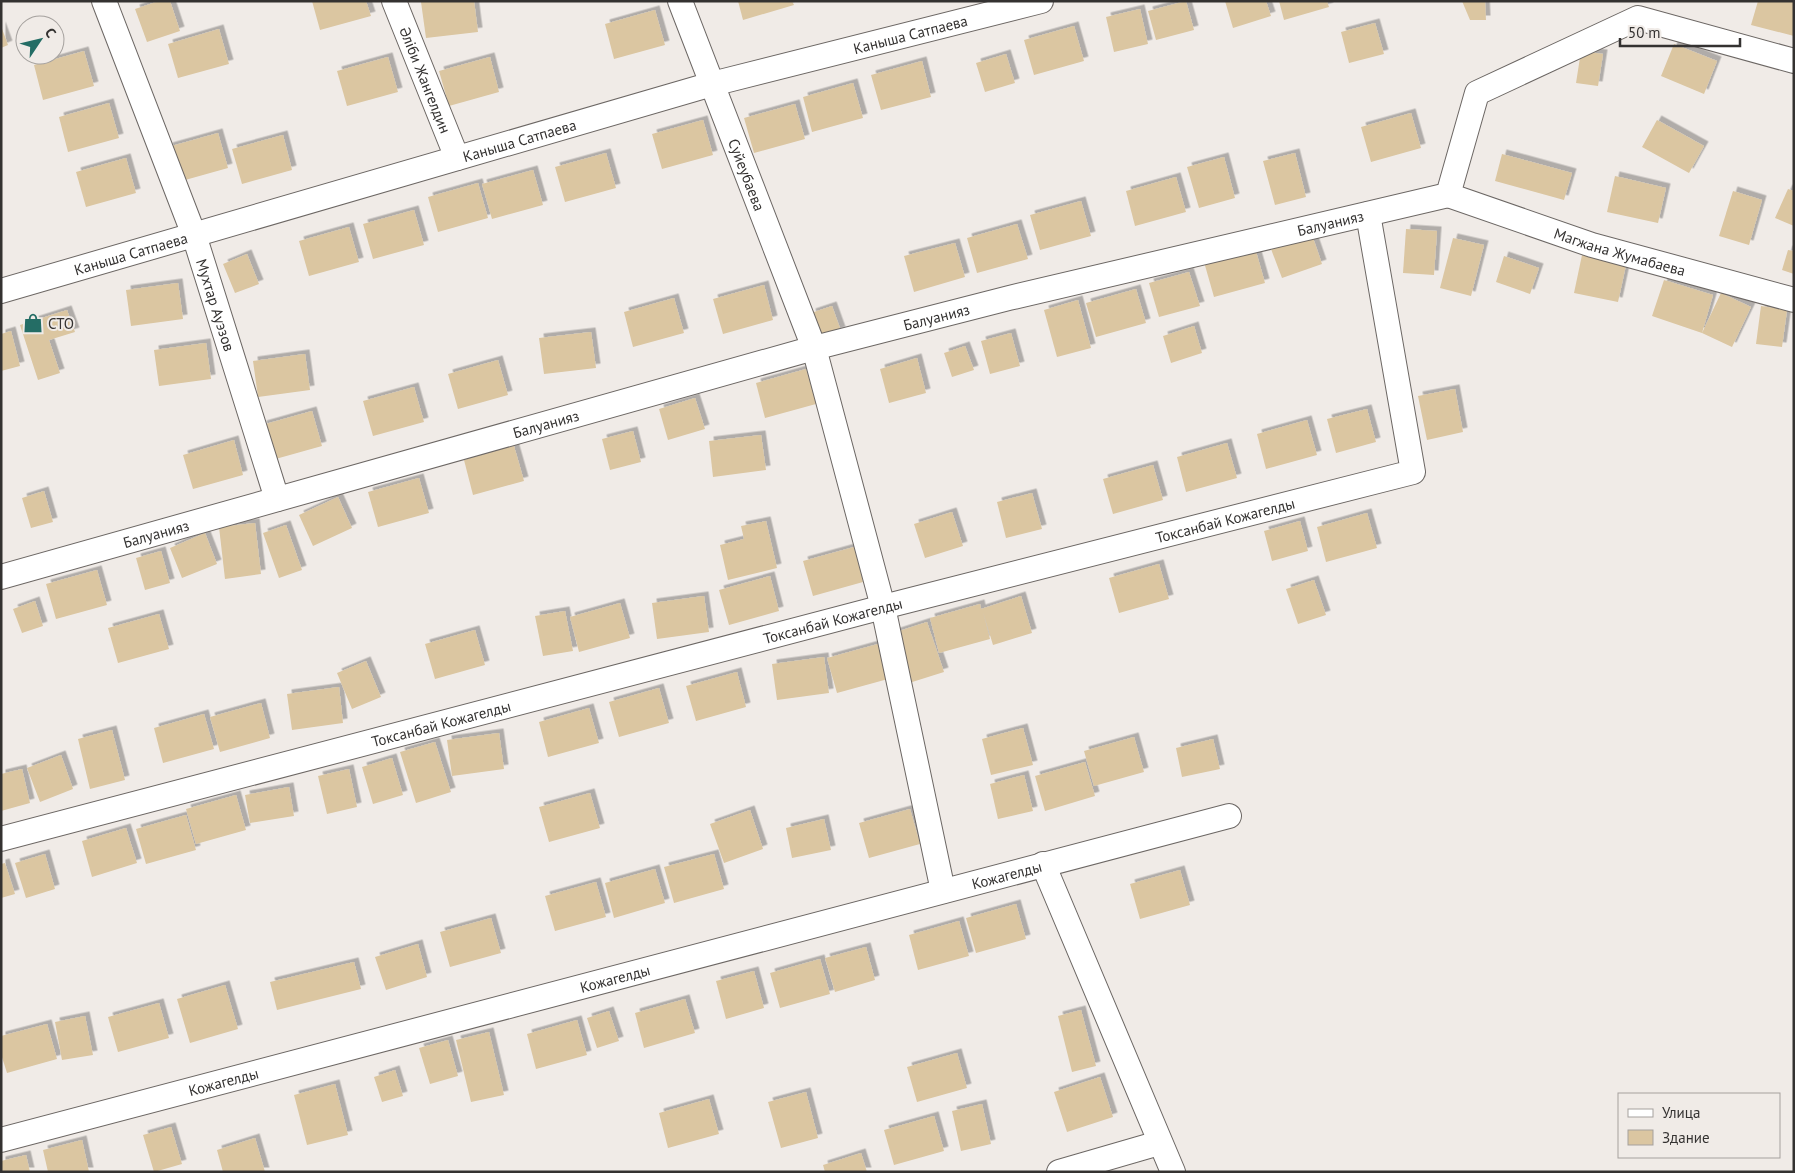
<svg xmlns="http://www.w3.org/2000/svg" width="1795" height="1173" font-family="'PT Sans',sans-serif">
	<defs>
		<filter id="shadow"><feDropShadow dx="4.5" dy="-4.5" stdDeviation="0" flood-color="#0004"/></filter>
	</defs>
	<rect width="100%" height="100%" fill="#f0ebe7"/>
	<!-- building -->
	<g fill="#dbc6a1" filter="url(#shadow)">
		<polygon points="159,1 170,1 180,31 147,42 135,9"/>
		<polygon points="312,1 366,1 371,16 320,30"/>
		<polygon points="474,1 478,32 426,38 421,2"/>
		<polygon points="738,1 792,1 794,5 743,20"/>
		<polygon points="1186,1 1194,30 1156,40 1148,11"/>
		<polygon points="1225,1 1266,1 1271,16 1233,28"/>
		<polygon points="1279,1 1327,1 1329,7 1284,20"/>
		<polygon points="1462,1 1485,1 1486,20 1470,20"/>
		<polygon points="1758,1 1794,2 1794,36 1751,25"/>
		<polygon points="1140,9 1148,44 1114,52 1106,17"/>
		<polygon points="655,10 665,45 614,59 605,24"/>
		<polygon points="1375,23 1384,54 1349,63 1341,32"/>
		<polygon points="1,26 8,45 1,48"/>
		<polygon points="1074,26 1084,61 1034,75 1024,40"/>
		<polygon points="219,29 229,64 178,78 168,44"/>
		<polygon points="1674,44 1717,61 1704,94 1661,76"/>
		<polygon points="84,51 94,86 43,100 34,65"/>
		<polygon points="1581,51 1603,54 1598,86 1576,83"/>
		<polygon points="1006,54 1015,83 985,92 976,63"/>
		<polygon points="388,57 398,92 347,106 337,71"/>
		<polygon points="490,57 499,92 449,106 439,71"/>
		<polygon points="922,61 931,97 881,110 871,75"/>
		<polygon points="853,83 863,118 812,132 803,97"/>
		<polygon points="109,103 119,138 68,152 59,117"/>
		<polygon points="795,104 805,139 754,153 744,118"/>
		<polygon points="1411,113 1421,148 1371,162 1361,127"/>
		<polygon points="703,120 713,155 662,169 652,134"/>
		<polygon points="1657,120 1704,146 1689,173 1642,147"/>
		<polygon points="218,133 228,168 178,182 168,147"/>
		<polygon points="283,135 292,170 242,184 232,149"/>
		<polygon points="606,153 616,188 565,202 555,167"/>
		<polygon points="1295,153 1306,197 1275,205 1263,161"/>
		<polygon points="1502,154 1572,173 1564,200 1495,181"/>
		<polygon points="1224,157 1235,198 1199,208 1187,167"/>
		<polygon points="126,158 136,193 86,207 76,172"/>
		<polygon points="533,170 543,205 492,219 482,184"/>
		<polygon points="1615,176 1666,188 1658,223 1607,212"/>
		<polygon points="1176,177 1186,212 1135,226 1126,191"/>
		<polygon points="478,183 488,218 438,232 428,197"/>
		<polygon points="1788,189 1794,191 1794,226 1775,218"/>
		<polygon points="1733,191 1762,200 1749,245 1719,236"/>
		<polygon points="1081,201 1091,236 1040,250 1030,215"/>
		<polygon points="414,210 424,245 373,259 363,224"/>
		<polygon points="1017,224 1028,259 977,273 967,238"/>
		<polygon points="349,227 359,262 309,276 299,241"/>
		<polygon points="1406,229 1437,231 1434,275 1403,273"/>
		<polygon points="1312,235 1322,264 1282,278 1271,249"/>
		<polygon points="1453,238 1484,245 1471,296 1440,288"/>
		<polygon points="955,243 965,277 914,292 904,256"/>
		<polygon points="1255,248 1265,283 1214,297 1204,262"/>
		<polygon points="1788,250 1794,251 1794,274 1782,270"/>
		<polygon points="247,254 259,284 235,293 223,264"/>
		<polygon points="1582,255 1626,265 1618,302 1574,293"/>
		<polygon points="1504,256 1539,268 1530,294 1496,282"/>
		<polygon points="1189,272 1200,306 1159,317 1149,283"/>
		<polygon points="1664,280 1713,295 1702,333 1721,293 1751,307 1732,347 1702,333 1652,316"/>
		<polygon points="178,283 183,319 131,326 126,290"/>
		<polygon points="764,285 773,320 723,334 713,299"/>
		<polygon points="1136,289 1146,323 1096,337 1086,303"/>
		<polygon points="674,298 684,333 633,347 624,312"/>
		<polygon points="1078,300 1091,348 1057,357 1044,310"/>
		<polygon points="832,306 841,331 819,338 811,313"/>
		<polygon points="1761,306 1787,310 1782,347 1756,344"/>
		<polygon points="67,310 75,332 49,340 60,373 38,380 20,325"/>
		<polygon points="1194,326 1202,353 1171,363 1163,336"/>
		<polygon points="11,331 20,366 1,371 1,334"/>
		<polygon points="591,332 596,368 544,374 539,338"/>
		<polygon points="1011,333 1020,366 990,374 981,341"/>
		<polygon points="206,343 211,379 159,386 154,350"/>
		<polygon points="965,346 974,370 952,377 944,353"/>
		<polygon points="305,354 310,390 258,397 253,361"/>
		<polygon points="917,358 926,393 889,403 880,369"/>
		<polygon points="498,360 508,395 458,409 448,374"/>
		<polygon points="806,369 816,404 765,418 756,383"/>
		<polygon points="414,387 424,422 373,436 363,401"/>
		<polygon points="1455,389 1463,432 1427,440 1418,396"/>
		<polygon points="695,398 705,429 668,440 659,409"/>
		<polygon points="1367,409 1376,442 1336,453 1327,419"/>
		<polygon points="312,411 322,446 272,460 262,425"/>
		<polygon points="1307,420 1317,455 1266,469 1257,434"/>
		<polygon points="633,431 641,462 610,470 602,439"/>
		<polygon points="761,435 766,470 713,477 709,441"/>
		<polygon points="234,440 243,475 193,489 183,455"/>
		<polygon points="1227,443 1237,478 1186,492 1177,457"/>
		<polygon points="514,446 524,481 473,495 464,460"/>
		<polygon points="1153,465 1163,500 1113,514 1103,479"/>
		<polygon points="419,478 429,513 378,527 368,492"/>
		<polygon points="44,491 53,522 31,528 22,498"/>
		<polygon points="1032,493 1042,529 1006,538 997,502"/>
		<polygon points="338,497 352,528 313,546 299,515"/>
		<polygon points="952,512 963,546 925,558 914,524"/>
		<polygon points="1367,513 1377,548 1326,562 1317,527"/>
		<polygon points="766,521 777,568 728,580 720,545 744,539 741,526"/>
		<polygon points="1300,521 1308,551 1272,561 1264,531"/>
		<polygon points="255,523 261,574 225,579 219,527"/>
		<polygon points="286,525 302,570 279,578 263,533"/>
		<polygon points="205,533 217,564 182,578 170,548"/>
		<polygon points="854,547 863,582 813,596 803,561"/>
		<polygon points="161,551 170,583 145,590 136,558"/>
		<polygon points="1159,564 1169,599 1119,613 1109,578"/>
		<polygon points="97,570 107,605 56,619 46,584"/>
		<polygon points="770,576 779,611 729,625 719,590"/>
		<polygon points="1314,580 1326,615 1298,624 1286,589"/>
		<polygon points="704,596 709,632 657,639 652,603"/>
		<polygon points="1021,596 1032,633 993,645 983,612 990,639 939,653 930,618 980,604 981,609"/>
		<polygon points="35,601 43,626 22,633 13,609"/>
		<polygon points="620,603 630,638 579,652 570,617"/>
		<polygon points="565,611 573,651 543,656 535,616"/>
		<polygon points="159,614 169,649 118,663 108,628"/>
		<polygon points="927,622 944,672 909,683 893,633"/>
		<polygon points="475,630 485,665 435,679 425,644"/>
		<polygon points="878,644 888,679 837,693 827,658"/>
		<polygon points="824,657 829,693 777,700 772,664"/>
		<polygon points="366,661 381,697 352,709 337,673"/>
		<polygon points="737,672 746,707 696,721 686,686"/>
		<polygon points="339,687 343,723 292,730 287,694"/>
		<polygon points="659,688 669,723 619,737 609,702"/>
		<polygon points="261,703 270,738 220,752 210,717"/>
		<polygon points="589,708 599,743 548,757 539,722"/>
		<polygon points="204,714 214,749 163,763 154,728"/>
		<polygon points="1023,728 1033,765 991,775 982,739"/>
		<polygon points="112,730 125,780 90,789 78,739"/>
		<polygon points="499,733 504,769 452,776 447,740"/>
		<polygon points="1134,737 1144,772 1094,786 1084,751"/>
		<polygon points="1213,739 1220,769 1182,777 1176,748"/>
		<polygon points="435,742 451,792 416,803 400,752"/>
		<polygon points="61,755 73,789 40,802 27,768"/>
		<polygon points="392,758 403,795 373,804 362,767"/>
		<polygon points="1085,762 1095,796 1045,811 1035,776"/>
		<polygon points="22,769 30,803 1,811 1,774"/>
		<polygon points="349,769 357,807 327,814 318,776"/>
		<polygon points="1024,775 1033,811 998,819 990,784"/>
		<polygon points="289,787 294,816 250,823 245,795"/>
		<polygon points="590,793 600,828 549,842 539,807"/>
		<polygon points="236,795 246,830 196,844 186,809"/>
		<polygon points="910,809 920,844 869,858 859,823"/>
		<polygon points="750,810 763,849 724,863 710,824"/>
		<polygon points="186,815 196,850 146,864 136,829"/>
		<polygon points="824,819 831,850 792,858 786,828"/>
		<polygon points="126,828 137,863 92,877 82,841"/>
		<polygon points="45,854 55,889 26,898 15,863"/>
		<polygon points="714,854 724,889 674,903 664,867"/>
		<polygon points="5,863 15,894 1,898 1,864"/>
		<polygon points="655,869 665,903 614,918 605,883"/>
		<polygon points="1180,870 1190,905 1140,919 1130,884"/>
		<polygon points="596,882 606,917 555,931 545,896"/>
		<polygon points="1016,904 1026,939 976,953 966,918"/>
		<polygon points="491,918 501,953 450,967 440,932"/>
		<polygon points="959,921 969,956 918,970 909,935"/>
		<polygon points="418,944 427,977 386,990 375,957"/>
		<polygon points="866,947 875,980 835,992 825,958"/>
		<polygon points="820,959 830,994 780,1008 770,973"/>
		<polygon points="354,962 361,989 277,1010 270,982"/>
		<polygon points="754,971 764,1008 726,1019 716,981"/>
		<polygon points="225,985 238,1029 190,1043 177,999"/>
		<polygon points="685,999 695,1033 644,1048 635,1013"/>
		<polygon points="159,1003 169,1038 118,1052 108,1017"/>
		<polygon points="1081,1010 1096,1066 1072,1072 1058,1016"/>
		<polygon points="609,1011 619,1041 597,1048 587,1018"/>
		<polygon points="85,1016 93,1055 62,1060 55,1022"/>
		<polygon points="577,1020 587,1055 536,1069 527,1034"/>
		<polygon points="47,1024 57,1059 7,1073 1,1054 1,1036"/>
		<polygon points="489,1032 504,1095 471,1102 456,1040"/>
		<polygon points="448,1040 458,1076 430,1084 419,1048"/>
		<polygon points="957,1053 967,1088 917,1102 907,1067"/>
		<polygon points="395,1070 403,1096 382,1102 374,1077"/>
		<polygon points="1100,1077 1113,1117 1067,1132 1054,1092"/>
		<polygon points="335,1084 348,1135 307,1145 294,1095"/>
		<polygon points="806,1092 818,1138 781,1148 768,1102"/>
		<polygon points="709,1099 719,1134 668,1148 659,1113"/>
		<polygon points="982,1104 991,1144 961,1151 952,1111"/>
		<polygon points="934,1116 944,1151 894,1165 884,1130"/>
		<polygon points="171,1127 182,1164 154,1172 143,1135"/>
		<polygon points="255,1138 265,1172 223,1172 217,1150"/>
		<polygon points="82,1140 89,1172 48,1172 43,1150"/>
		<polygon points="861,1153 867,1172 825,1172 823,1165"/>
		<polygon points="26,1155 30,1172 1,1172 1,1161"/>
	</g>
	<g fill="none" stroke-linecap="round" stroke-linejoin="round">
		<defs>
			<g id="minor">
				<path id="s1" d="M 104,1 L 194,235 L 277,499"/>
				<path id="s2" d="M 394,1 L 457,158"/>
				<path id="s3" d="M 680,1 L 814,348 L 883,607 L 943,891"/>
				<path id="s4" d="M 1448,195 L 1592,245 L 1794,300"/>
				<path id="s5" d="M 1,291 L 712,84 L 1041,1"/>
				<path id="s6" d="M 1,577 L 814,348 L 1009,298 L 1448,195 L 1477,93 L 1638,18 L 1794,61"/>
				<path id="s7" d="M 1,839 L 883,607 L 1413,472 L 1368,214"/>
				<polyline points="1043,864 1173,1172"/>
				<path id="s8" d="M 1,1140 L 1229,816"/>
				<polyline points="1059,1172 1159,1143"/>
			</g>
		</defs>
		<!-- minor casing -->
		<use href="#minor" stroke="#6c6764" stroke-width="26"/>
		<!-- minor -->
		<use href="#minor" stroke="#fff" stroke-width="24"/>
	</g>
	<!-- icons -->
	<defs>
		<symbol id="shop-bare" viewBox="-9 -9 18 18"><path d="M-5-2.5h2.3a2.7 3.5 0 0 1 5.4 0H5L5.5 6h-11ZM-1.5-2.5h3a1.5 2.3 0 0 0-3 0Z" fill="#246d65" stroke="#f0ebe7" stroke-width="2.5" paint-order="stroke"/></symbol>
	</defs>
	<g fill-rule="evenodd">
		<use href="#shop-bare" x="19" y="309" width="28" height="28"/>
	</g>
	<g text-anchor="middle" dominant-baseline="central" stroke-width="4" stroke-linejoin="round" paint-order="stroke">
		<!-- street labels -->
		<g font-size="15" fill="#343231" stroke="#f0ebe7">
			<text stroke="none"><textPath href="#s5" startOffset="945">Каныша Сатпаева</textPath></text>
			<text stroke="none"><textPath href="#s2" startOffset="85">Әліби Жангелдин</textPath></text>
			<text stroke="none"><textPath href="#s5" startOffset="540">Каныша Сатпаева</textPath></text>
			<text stroke="none"><textPath href="#s3" startOffset="186">Суйеубаева</textPath></text>
			<text stroke="none"><textPath href="#s6" startOffset="1376">Балуанияз</textPath></text>
			<text stroke="none"><textPath href="#s4" startOffset="181">Магжана Жумабаева</textPath></text>
			<text stroke="none"><textPath href="#s5" startOffset="135">Каныша Сатпаева</textPath></text>
			<text stroke="none"><textPath href="#s1" startOffset="324">Мухтар Ауэзов</textPath></text>
			<text stroke="none"><textPath href="#s6" startOffset="971">Балуанияз</textPath></text>
			<text stroke="none"><textPath href="#s6" startOffset="566">Балуанияз</textPath></text>
			<text stroke="none"><textPath href="#s7" startOffset="1265">Токсанбай Кожагелды</textPath></text>
			<text stroke="none"><textPath href="#s6" startOffset="161">Балуанияз</textPath></text>
			<text stroke="none"><textPath href="#s7" startOffset="860">Токсанбай Кожагелды</textPath></text>
			<text stroke="none"><textPath href="#s7" startOffset="455">Токсанбай Кожагелды</textPath></text>
			<text stroke="none"><textPath href="#s8" startOffset="1040">Кожагелды</textPath></text>
			<text stroke="none"><textPath href="#s8" startOffset="635">Кожагелды</textPath></text>
			<text stroke="none"><textPath href="#s8" startOffset="230">Кожагелды</textPath></text>
		</g>
		<!-- poi labels -->
		<g font-size="15" fill="#343231" stroke="#f0ebe7" text-anchor="start">
			<text x="48" y="323">CTO</text>
		</g>
	</g>
	<!-- border -->
	<rect width="1795" height="1173" fill="none" stroke="#343231" stroke-width="5"/>
	<!-- legend -->
	<rect x="1618" y="1093" width="162" height="65" fill="#f0ebe7" stroke="#a5a19e"/>
	<rect x="1628" y="1109" width="25" height="8" fill="#ffffff" stroke="#a5a19e"/>
	<text x="1662" y="1118" font-size="15" fill="#343231">Улица</text>
	<rect x="1628" y="1130" width="25" height="15" fill="#dbc6a1" stroke="#a5a19e"/>
	<text x="1662" y="1143" font-size="15" fill="#343231">Здание</text>
	<!-- north arrow -->
	<g transform="translate(40 40) rotate(55)"><circle r="24" fill="#f0ebe7" stroke="#a5a19e"/>
	<path d="M0-4L9 19L0 12L-9 19Z" fill="#246d65"/>
	<text y="-8" font-size="14" font-weight="bold" text-anchor="middle" fill="#343231">С</text>
	</g>
	<!-- scale -->
	<path d="M1620 38v8h120v-8" fill="none" stroke="#343231" stroke-width="2.5"/>
	<text x="1628" y="38" font-size="15" fill="#343231" stroke="#f0ebe7" stroke-width="4" paint-order="stroke">50 m</text>
</svg>
